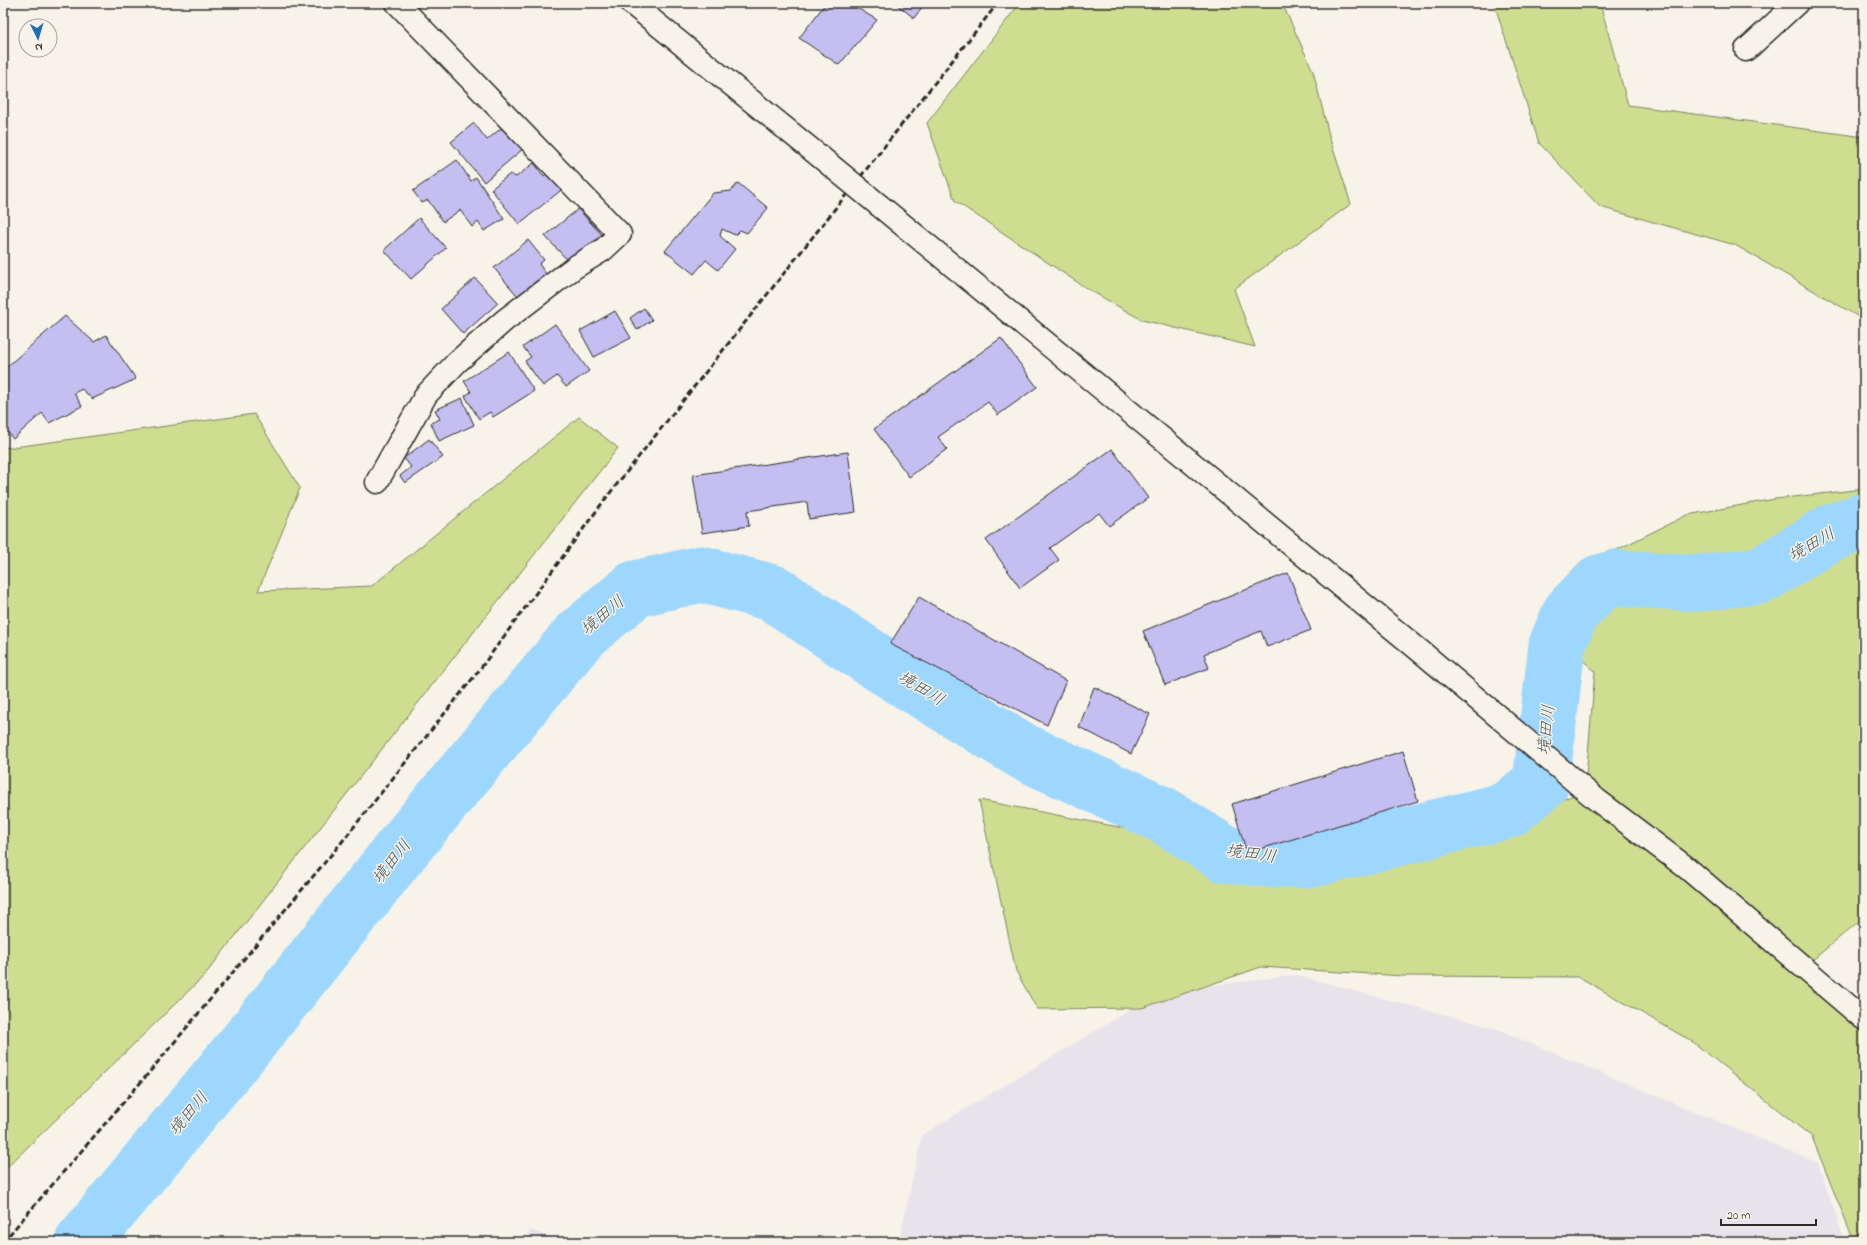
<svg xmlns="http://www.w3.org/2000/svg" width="1867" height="1245" font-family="'Indie Flower','Klee One',sans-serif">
	<rect width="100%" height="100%" fill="#f7f3e8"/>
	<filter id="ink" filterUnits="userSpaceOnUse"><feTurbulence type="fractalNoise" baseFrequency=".025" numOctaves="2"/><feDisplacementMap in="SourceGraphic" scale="8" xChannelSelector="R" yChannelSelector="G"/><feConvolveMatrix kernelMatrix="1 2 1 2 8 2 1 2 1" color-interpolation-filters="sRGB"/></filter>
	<g filter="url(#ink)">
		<!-- built -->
		<g fill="#e8e3ea">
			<polygon points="1296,975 1494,1028 1818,1163 1845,1242 899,1242 922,1135 1160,992"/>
			<polygon points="530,1230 565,1242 526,1242"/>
		</g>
		<!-- green -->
		<g fill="#cfdd90" stroke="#7d845e">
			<polygon points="1020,3 1282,3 1313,71 1330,139 1351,204 1234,289 1255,347 1142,320 1086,288 955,201 927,123"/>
			<polygon points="1494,3 1600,3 1628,105 1864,137 1864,320 1735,245 1600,207 1539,143"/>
			<polygon points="254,414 300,488 258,591 372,586 579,417 618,448 204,976 3,1171 3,443 7,448"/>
			<polygon points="1864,489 1864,917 1803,968 1864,1035 1864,1242 1854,1242 1812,1137 1693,1042 1579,977 1403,976 1261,967 1142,1008 1037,1009 1016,971 979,800 1238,850 1247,853 1482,835 1585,790 1595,671 1544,627 1576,570 1687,515 1775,499"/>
		</g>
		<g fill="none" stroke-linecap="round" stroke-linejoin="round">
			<!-- river -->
			<polyline stroke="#9ed7fe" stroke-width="57" points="83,1242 253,1036 402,849 579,636 635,589 701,574 773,593 877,662 1024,752 1163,815 1225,854 1267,859 1312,859 1508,810 1541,783 1557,645 1571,612 1599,583 1616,578 1700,583 1762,575 1830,533 1864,521"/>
		</g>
		<!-- building -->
		<g fill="#c5bef0" stroke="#2b2b2b">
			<polygon points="826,3 849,3 877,20 839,65 799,38"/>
			<polygon points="895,3 925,3 914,18"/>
			<polygon points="474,123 487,140 505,125 524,148 484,182 451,142"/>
			<polygon points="457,160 471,181 476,177 504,219 484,231 478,222 472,227 460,210 443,222 428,200 422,203 413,191"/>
			<polygon points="534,163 544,176 551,170 565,187 519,224 491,189 510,174 516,177"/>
			<polygon points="738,183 768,208 747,233 740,230 735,235 722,229 720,236 735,249 718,270 706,260 694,274 665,251 713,193 731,191"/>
			<polygon points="578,209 604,237 570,263 545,236"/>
			<polygon points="419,218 446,248 411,279 384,250"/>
			<polygon points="528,240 544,260 539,264 548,277 521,300 494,268"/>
			<polygon points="475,278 498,303 463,334 441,309"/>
			<polygon points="644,308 652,320 637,330 630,318"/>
			<polygon points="615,311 631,338 594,357 580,331"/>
			<polygon points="65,316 94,342 106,335 136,379 92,399 82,389 74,393 82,406 49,423 42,413 13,439 3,426 3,370"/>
			<polygon points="555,324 589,371 566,387 557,376 543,386 525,361 531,357 523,347"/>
			<polygon points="1001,338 1037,387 998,415 988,402 938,437 947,449 909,477 874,429"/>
			<polygon points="509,352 534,391 493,417 490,412 479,419 465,396 471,392 464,381"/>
			<polygon points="462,398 474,425 439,441 431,423 440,419 435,410"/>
			<polygon points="429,439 443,457 405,483 400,476 411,467 404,458"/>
			<polygon points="1112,449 1148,498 1109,526 1099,513 1050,548 1059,560 1020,588 986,540"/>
			<polygon points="848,452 856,512 809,519 807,502 747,511 749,526 702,533 693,475"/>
			<polygon points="1288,573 1311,630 1267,647 1261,631 1204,654 1209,668 1165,685 1143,631"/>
			<polygon points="919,597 1066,681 1047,725 890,644"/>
			<polygon points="1094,687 1150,714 1131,754 1079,727"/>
			<polygon points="1403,751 1418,801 1247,853 1232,804"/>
		</g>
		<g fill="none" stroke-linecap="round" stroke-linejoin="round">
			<defs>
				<g id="street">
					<polyline points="1746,50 1797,3"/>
					<polyline points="377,482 426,395 457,362 505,320 575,267 603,250 620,234 397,3"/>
				</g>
				<g id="secondary">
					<polyline points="631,3 818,155"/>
					<polyline points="880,206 1425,655 1597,800 1687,868 1864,1019"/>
				</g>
			</defs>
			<!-- street casing -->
			<use href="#street" stroke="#2b2b2b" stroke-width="25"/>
			<!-- secondary casing -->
			<use href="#secondary" stroke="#2b2b2b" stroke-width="25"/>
			<!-- street -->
			<use href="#street" stroke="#f7f3e8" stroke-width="22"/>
			<!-- secondary -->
			<use href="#secondary" stroke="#f7f3e8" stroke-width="22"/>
			<!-- rail -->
			<polyline stroke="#2b2b2b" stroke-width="3" stroke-dasharray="6 3" stroke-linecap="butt" points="3,1242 147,1075 341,843 477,673 606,498 998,3"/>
			<defs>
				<polyline id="secondary-bridge" points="818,155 880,206"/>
			</defs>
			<!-- secondary-bridge casing -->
			<use href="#secondary-bridge" stroke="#2b2b2b" stroke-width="25" stroke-linecap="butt"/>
			<!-- secondary-bridge -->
			<use href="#secondary-bridge" stroke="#f7f3e8" stroke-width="22"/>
		</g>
	</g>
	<g text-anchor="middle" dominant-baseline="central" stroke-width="3" stroke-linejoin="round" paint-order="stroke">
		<!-- water labels -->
		<g font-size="17" font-style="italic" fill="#485660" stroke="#f7f3e8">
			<text transform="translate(1812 545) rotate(-30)">境田川</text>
			<text transform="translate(603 616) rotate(-40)">境田川</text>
			<text transform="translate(921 689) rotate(31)">境田川</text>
			<text transform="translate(1547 730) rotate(-84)">境田川</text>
			<text transform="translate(1251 854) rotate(8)">境田川</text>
			<text transform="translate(392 862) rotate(-51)">境田川</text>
			<text transform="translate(189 1114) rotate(-50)">境田川</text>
		</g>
	</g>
	<!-- margin -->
	<rect width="1867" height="1245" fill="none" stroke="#f7f3e8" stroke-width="16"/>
	<rect x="8" y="8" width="1851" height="1229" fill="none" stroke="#2b2b2b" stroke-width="1.5" filter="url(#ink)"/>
	<!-- north arrow -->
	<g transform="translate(38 38) rotate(175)"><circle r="19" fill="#f7f3e8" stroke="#a5a39c"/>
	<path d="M0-3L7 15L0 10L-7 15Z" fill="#1f6fb2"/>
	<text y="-6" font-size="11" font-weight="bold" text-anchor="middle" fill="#2b2b2b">N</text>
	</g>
	<!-- scale -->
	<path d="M1721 1219v6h95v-6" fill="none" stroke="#2b2b2b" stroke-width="2"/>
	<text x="1727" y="1219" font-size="12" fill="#2b2b2b" stroke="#f7f3e8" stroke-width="3" paint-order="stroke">20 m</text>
</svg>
